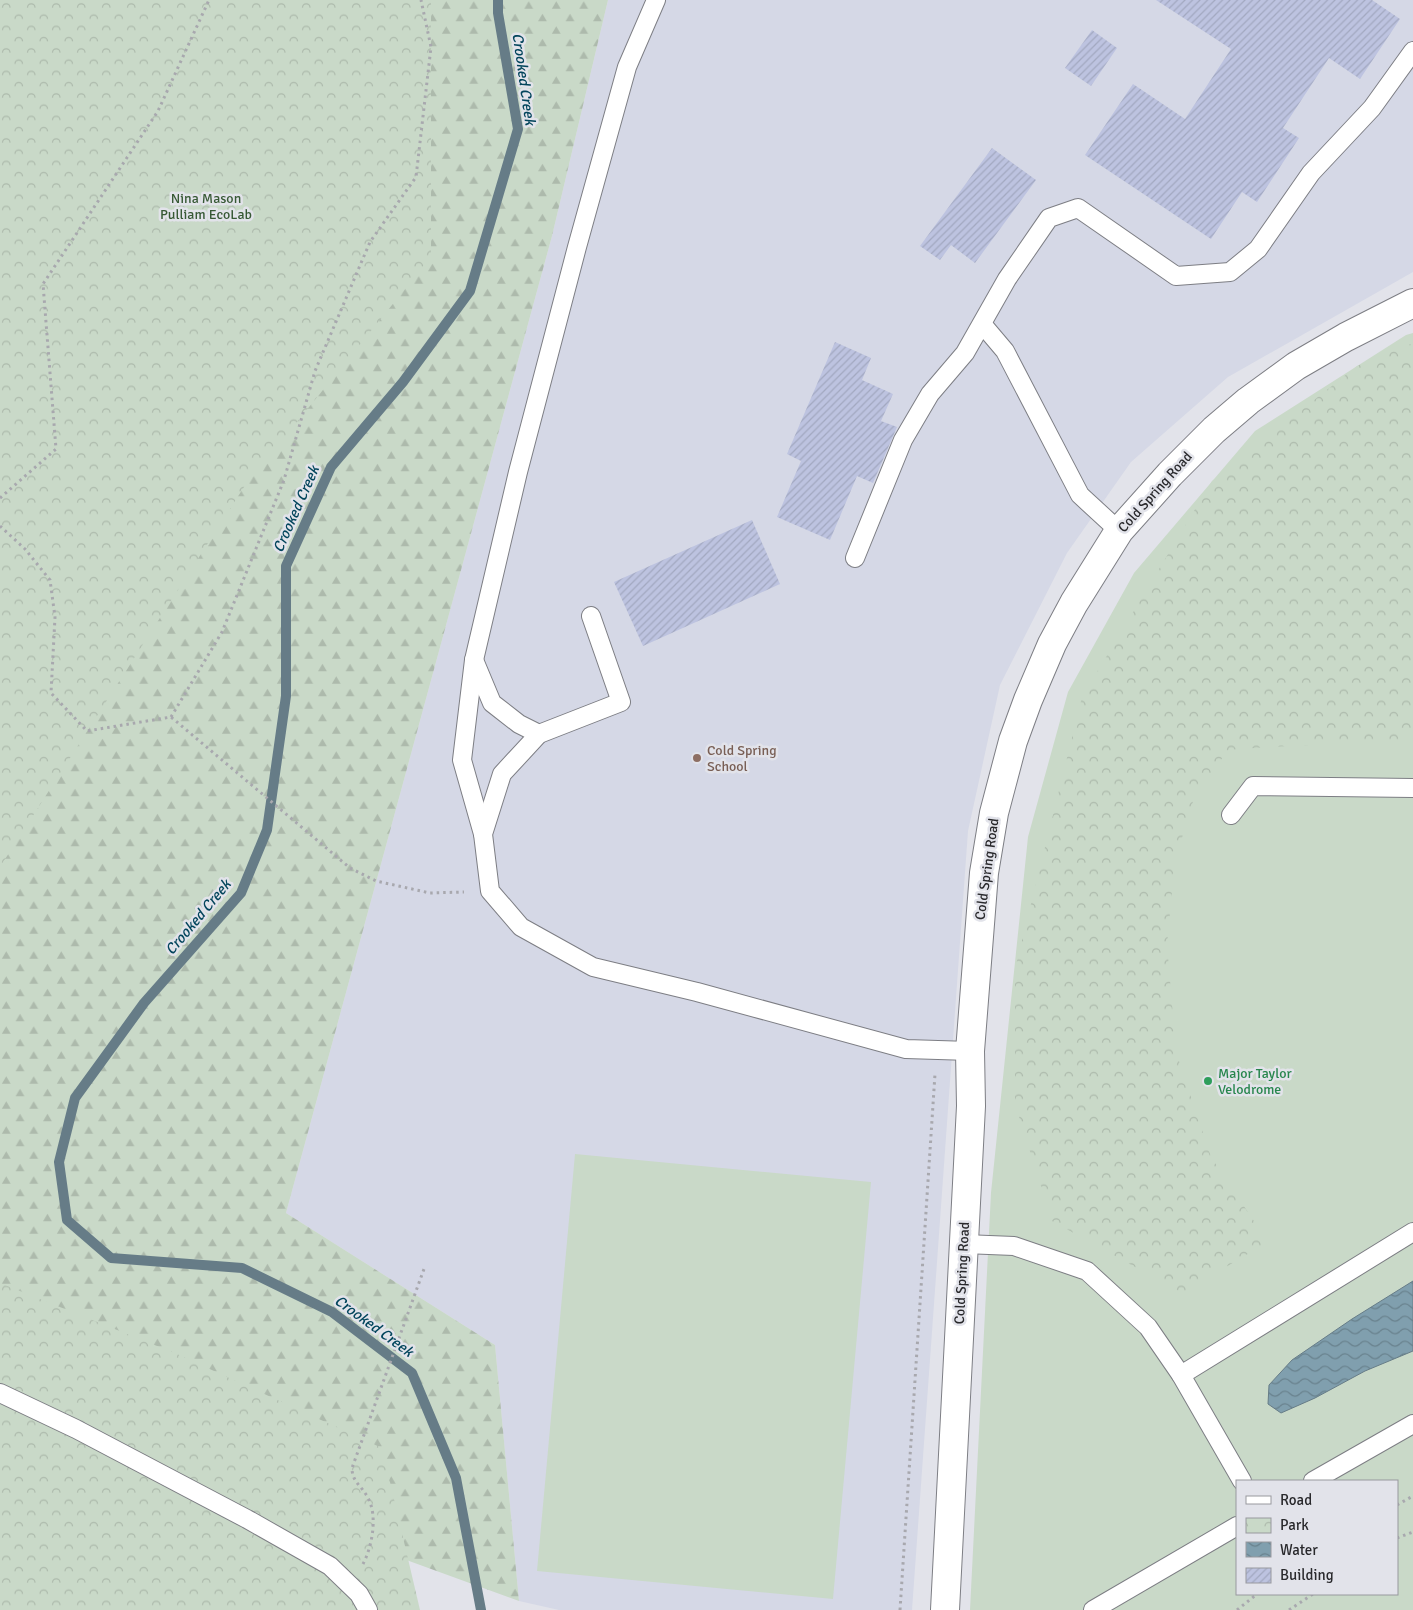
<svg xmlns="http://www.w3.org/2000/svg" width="1413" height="1610" font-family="Signika,sans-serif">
	<defs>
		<pattern id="forest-firs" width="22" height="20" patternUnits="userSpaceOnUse" patternTransform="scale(1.25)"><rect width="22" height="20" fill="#c9d9c8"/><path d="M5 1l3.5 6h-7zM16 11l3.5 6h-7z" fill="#adbaac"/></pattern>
		<pattern id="park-crowns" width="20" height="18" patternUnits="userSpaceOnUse" patternTransform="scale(1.25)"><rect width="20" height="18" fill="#c9d9c8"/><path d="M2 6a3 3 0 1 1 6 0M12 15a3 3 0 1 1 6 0" fill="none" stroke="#adbaac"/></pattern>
		<pattern id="water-waves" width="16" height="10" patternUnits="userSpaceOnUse" patternTransform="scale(1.25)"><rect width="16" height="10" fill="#809fae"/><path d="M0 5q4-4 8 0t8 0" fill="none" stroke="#69828e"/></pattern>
		<pattern id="building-hatch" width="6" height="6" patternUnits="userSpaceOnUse" patternTransform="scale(1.25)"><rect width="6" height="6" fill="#bdc3e0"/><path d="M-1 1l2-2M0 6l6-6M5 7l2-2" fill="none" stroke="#a2a8c0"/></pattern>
	</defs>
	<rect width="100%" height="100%" fill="#e2e3ea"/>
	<!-- built -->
	<polygon fill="#d5d8e6" points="608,0 1413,0 1413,272 1228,377 1131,462 1067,553 1000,685 968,831 912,1610 559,1610 519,1601 495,1345 286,1213 552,236"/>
	<!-- grass -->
	<g fill="#c9d9c8" fill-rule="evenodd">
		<path d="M 1413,333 L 1413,1610 L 970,1610 L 991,1193 L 1028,837 L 1068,692 L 1134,573 L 1255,431 L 1406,335 ZM 1237,1481 L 1397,1481 L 1397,1594 L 1237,1594 Z"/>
		<polygon points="575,1154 871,1182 833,1599 537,1571"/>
	</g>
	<!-- forest -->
	<polygon fill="url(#forest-firs)" points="0,0 608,0 552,236 286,1213 495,1345 519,1601 0,1412"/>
	<!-- park -->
	<g fill="url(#park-crowns)">
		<polygon points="0,0 431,0 431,257 244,487 0,867"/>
		<path d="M 1413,343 L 1413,740 C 1351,744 1289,745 1228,750 L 1194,798 L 1175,861 L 1167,944 L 1176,1052 L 1211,1157 L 1268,1242 L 1182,1293 L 1052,1221 L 1015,1104 L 1015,969 L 1082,697 L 1212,481 L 1357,366 Z"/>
		<polygon points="0,1283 177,1354 382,1448 420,1610 0,1610"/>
	</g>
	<!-- water -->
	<polygon fill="url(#water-waves)" stroke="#667c87" points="1413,1281 1413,1351 1365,1371 1315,1398 1281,1413 1268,1404 1269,1385 1292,1360 1352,1319"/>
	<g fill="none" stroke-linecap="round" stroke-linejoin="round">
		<!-- stream -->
		<polyline stroke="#667c87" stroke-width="10" points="481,1610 456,1478 412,1373 332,1312 242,1268 111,1258 67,1220 59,1162 75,1098 144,1003 241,893 267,830 286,696 286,566 331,467 403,382 470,291 518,129 498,13 498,0"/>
	</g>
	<!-- building -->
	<g fill="url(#building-hatch)">
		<polygon points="1156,0 1372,0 1400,19 1360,79 1329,58 1283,128 1299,138 1257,202 1242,192 1211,239 1085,155 1133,84 1185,119 1231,49"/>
		<polygon points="1092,30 1117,48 1091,86 1065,68"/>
		<polygon points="992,148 1036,180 975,263 951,245 940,260 920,246"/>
		<polygon points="835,342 871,358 862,380 893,394 881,421 897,427 873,483 857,476 830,540 777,517 801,461 787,454"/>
		<polygon points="752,520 780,584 643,646 614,582"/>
	</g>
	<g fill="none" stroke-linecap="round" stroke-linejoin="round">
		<defs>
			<g id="service">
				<polyline points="983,325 1005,351 1080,495 1119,531"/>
				<polyline points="855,558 903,440 930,394 965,353 1007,279 1049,218 1078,208 1176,276 1230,272 1258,249 1311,173 1372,108 1413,51"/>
				<polyline points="591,616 621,702 539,734 502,774 483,834 490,891 521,927 593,967 697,992 906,1049 970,1051"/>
				<polyline points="474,660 492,703 519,724 539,734"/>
				<polyline points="1231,815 1253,786 1413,788"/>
				<polyline points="483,834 462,760 474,660 518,472 577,247 627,67 656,0"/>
				<polyline points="964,1244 1014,1246 1087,1271 1148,1327 1181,1375 1242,1481"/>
				<polyline points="1181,1375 1413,1232"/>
				<polyline points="0,1393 76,1429 247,1519 330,1566 359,1594 368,1610"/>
				<polyline points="1313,1481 1413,1424"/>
				<polyline points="1093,1610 1237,1526"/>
			</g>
			<polyline id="tertiary" points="945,1610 971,1106 970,1051 984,873 994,813 1013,741 1028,700 1052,644 1074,603 1119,531 1170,474 1214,430 1248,401 1296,366 1346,337 1413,303"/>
		</defs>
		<!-- service casing -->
		<use href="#service" stroke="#7d7e84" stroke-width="20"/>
		<!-- tertiary casing -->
		<use href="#tertiary" stroke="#7d7e84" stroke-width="30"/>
		<!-- path -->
		<g stroke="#a8a8ae" stroke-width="3" stroke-dasharray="2.5 4" stroke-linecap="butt">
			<polyline points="0,498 56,449 43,284 158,111 209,0"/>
			<polyline points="0,526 25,549 50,580 55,617 51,693 87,731 171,717 350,868 376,881 430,893 464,892"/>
			<polyline points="171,717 222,632 284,480 315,371 370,242 416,177 431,47 421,0"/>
			<polyline points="1397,1505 1413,1496"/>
			<polyline points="1397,1538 1413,1532"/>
			<path d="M 363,1564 C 372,1547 378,1516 368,1498 C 362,1486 352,1482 352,1468 L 424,1269"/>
			<polyline points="900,1610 935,1074"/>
			<polyline points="1237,1610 1257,1594"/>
			<polyline points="1289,1610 1313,1594"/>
		</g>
		<!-- service -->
		<use href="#service" stroke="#fff" stroke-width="18"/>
		<!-- tertiary -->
		<use href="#tertiary" stroke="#fff" stroke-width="28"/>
	</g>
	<!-- markers -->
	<circle fill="#8d6e63" stroke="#e2e3ea" stroke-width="2" cx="697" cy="758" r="5"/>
	<circle fill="#2e9e5b" stroke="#e2e3ea" stroke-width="2" cx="1208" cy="1081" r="5"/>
	<g text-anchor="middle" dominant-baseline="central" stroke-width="5" stroke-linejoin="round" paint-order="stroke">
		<!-- park labels -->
		<g font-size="14" fill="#375935" stroke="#e2e3ea">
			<text x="206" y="198">Nina Mason<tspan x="206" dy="16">Pulliam EcoLab</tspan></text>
		</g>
		<!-- street labels -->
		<g font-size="14" fill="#29292c" stroke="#e2e3ea">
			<text transform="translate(1155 492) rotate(-48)">Cold Spring Road</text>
			<text transform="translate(987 869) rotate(-82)">Cold Spring Road</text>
			<text transform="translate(962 1273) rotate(-87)">Cold Spring Road</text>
		</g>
		<!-- education labels -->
		<g font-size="14" fill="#785e54" stroke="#e2e3ea" text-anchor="start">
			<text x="707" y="750">Cold Spring<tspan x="707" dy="16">School</tspan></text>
		</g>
		<!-- leisure labels -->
		<g font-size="14" fill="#27864d" stroke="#e2e3ea" text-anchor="start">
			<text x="1218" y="1073">Major Taylor<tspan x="1218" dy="16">Velodrome</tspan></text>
		</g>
		<!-- water labels -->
		<g font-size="15" font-style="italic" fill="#03455c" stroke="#e2e3ea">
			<text transform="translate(524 79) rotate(82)">Crooked Creek</text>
			<text transform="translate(296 509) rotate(-66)">Crooked Creek</text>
			<text transform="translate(198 917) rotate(-50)">Crooked Creek</text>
			<text transform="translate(374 1326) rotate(36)">Crooked Creek</text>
		</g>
	</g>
	<!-- legend -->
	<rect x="1236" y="1480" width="162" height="115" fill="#e2e3ea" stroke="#98999e"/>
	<rect x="1246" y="1496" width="25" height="8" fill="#ffffff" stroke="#98999e"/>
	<text x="1280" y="1505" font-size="15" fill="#29292c">Road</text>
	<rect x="1246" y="1518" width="25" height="15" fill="url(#park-crowns)" stroke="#98999e"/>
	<text x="1280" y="1530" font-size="15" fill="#29292c">Park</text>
	<rect x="1246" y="1542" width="25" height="15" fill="url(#water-waves)" stroke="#98999e"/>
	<text x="1280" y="1555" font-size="15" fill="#29292c">Water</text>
	<rect x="1246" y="1568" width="25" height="15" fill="url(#building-hatch)" stroke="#98999e"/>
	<text x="1280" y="1580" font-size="15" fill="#29292c">Building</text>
</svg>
